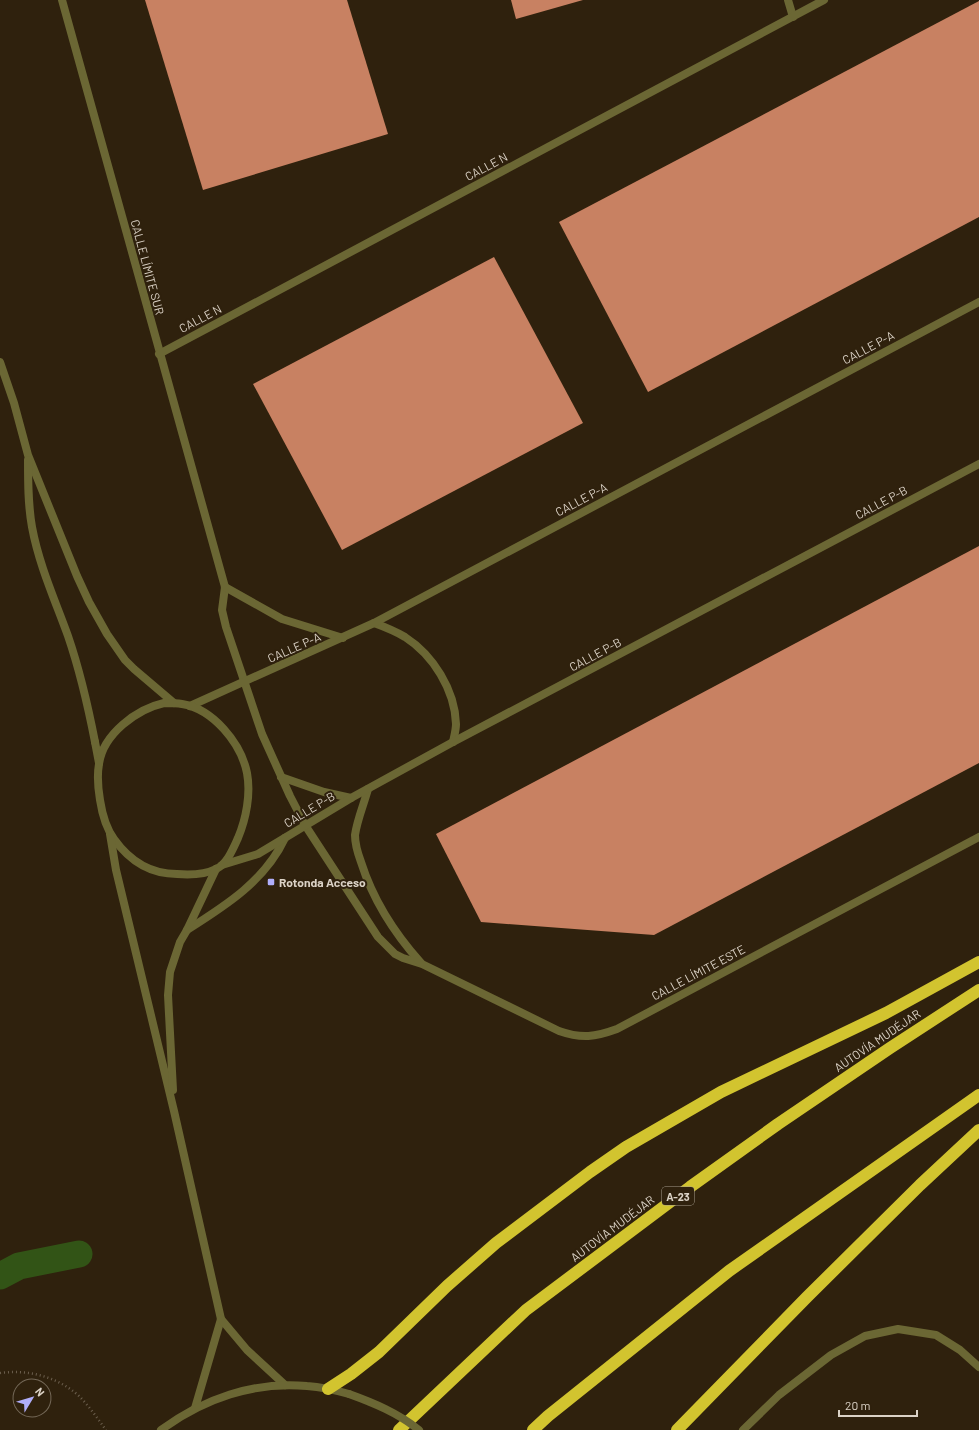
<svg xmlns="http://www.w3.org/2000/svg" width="979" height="1430" font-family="Barlow,sans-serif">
	<rect width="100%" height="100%" fill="#2f210d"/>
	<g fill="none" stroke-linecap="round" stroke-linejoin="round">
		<!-- canal -->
		<polyline stroke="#325416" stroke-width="27" points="0,1276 19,1266 79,1254"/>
	</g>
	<!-- building -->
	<g fill="#c88162">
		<polygon points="145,0 347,0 388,134 203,190"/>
		<polygon points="511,0 583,0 516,19"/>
		<polygon points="979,1 979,217 648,392 559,222"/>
		<polygon points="494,257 583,423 342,550 253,384"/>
		<polygon points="979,546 979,763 654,935 481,922 436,834"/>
	</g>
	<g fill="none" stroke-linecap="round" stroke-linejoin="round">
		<!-- path -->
		<path stroke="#6c5f4e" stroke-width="2.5" stroke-dasharray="1 3" stroke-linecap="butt" d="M 0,1373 C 28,1369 58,1377 79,1396 C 89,1406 98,1419 106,1430"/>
		<!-- service -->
		<path stroke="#6b6734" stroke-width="8" d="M 187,930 C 225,906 265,881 285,838"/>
		<!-- minor -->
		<g stroke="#6b6734" stroke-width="8">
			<path d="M 62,0 L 225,587 L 222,610 L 226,627 L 262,734 L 290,796 L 305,825 L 378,937 L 395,954 L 403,958 L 422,964 L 559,1031 C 582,1039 595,1037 617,1029 L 979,837"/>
			<polyline points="788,0 793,17"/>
			<polyline points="159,354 824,0"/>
			<polyline points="225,587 282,619 343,638"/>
			<path d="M 374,623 C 385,627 395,631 405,637 C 433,655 455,690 456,724 C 456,730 454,737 453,742"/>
			<polyline points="190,706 374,623 979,302"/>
			<polyline points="95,742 99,763"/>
			<polyline points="281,777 324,792 351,798"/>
			<path d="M 368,789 C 364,804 357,820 355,835 C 355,844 358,854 361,862 C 373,900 395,934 421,963"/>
			<polyline points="222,865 258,854 351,798 453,742 979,464"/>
			<polyline points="743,1430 779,1395 831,1355 865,1336 898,1329 936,1335 960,1350 979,1367"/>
		</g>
		<!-- tertiary -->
		<g stroke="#6b6734" stroke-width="8">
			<polyline points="0,362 14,403 28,455 77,576 89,602 107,634 125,660 134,669 174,703"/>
			<path d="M 28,460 C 28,483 28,505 32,527 C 39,565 55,600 68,636 C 80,671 88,706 95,742"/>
			<path d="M 164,703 C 170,703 176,703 182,704 C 213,709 241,743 247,773 C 251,794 246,819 238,838 C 233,849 227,864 216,869 C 204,875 190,875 177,874 C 150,874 129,860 114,839 C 106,828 102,813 100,800 C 98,788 97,775 99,764 C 103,734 137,709 164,703 Z"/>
			<polyline points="110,834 116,870 174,1111 221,1319 195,1408"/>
			<polyline points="173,1090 168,995 170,972 180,942 187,930 216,869"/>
			<polyline points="221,1319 247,1350 285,1385"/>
			<path d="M 161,1430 C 203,1399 254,1381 307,1386 C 321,1387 335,1390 349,1394"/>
		</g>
		<!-- motorway -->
		<g stroke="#d2c42f" stroke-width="12">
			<polyline points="328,1389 351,1374 379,1352 447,1286 496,1243 590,1172 626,1147 721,1092 886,1013 979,962"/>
			<polyline points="399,1430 526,1310 690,1187 778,1124 890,1048 979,990"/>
			<polyline points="533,1430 548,1416 729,1271 979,1095"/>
			<polyline points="677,1430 807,1297 920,1185 979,1130"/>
		</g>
		<!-- tertiary-bridge -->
		<path stroke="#6b6734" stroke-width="8" d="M 349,1394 C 374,1403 398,1413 419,1430"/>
	</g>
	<!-- markers -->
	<rect fill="#b0aefa" stroke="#2f210d" stroke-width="1.5" x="267" y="878" width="8" height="8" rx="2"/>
	<g text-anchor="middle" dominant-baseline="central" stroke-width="4" stroke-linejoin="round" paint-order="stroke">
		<!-- shield labels -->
		<rect fill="#2f210d" stroke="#a79d8e" stroke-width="1" x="662" y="1187" width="32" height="18" rx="3"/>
		<g font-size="11" font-weight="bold" fill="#dbd2c6">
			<text x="678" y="1196">A-23</text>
		</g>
		<!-- street labels -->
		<g font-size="12" fill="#dbd2c6" stroke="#2f210d">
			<text transform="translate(486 166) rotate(-28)">CALLE N</text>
			<text transform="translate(148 267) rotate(75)">CALLE LÍMITE SUR</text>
			<text transform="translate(200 318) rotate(-28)">CALLE N</text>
			<text transform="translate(868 347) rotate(-28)">CALLE P-A</text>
			<text transform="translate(581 499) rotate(-28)">CALLE P-A</text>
			<text transform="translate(881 502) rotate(-28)">CALLE P-B</text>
			<text transform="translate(294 647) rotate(-24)">CALLE P-A</text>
			<text transform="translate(595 654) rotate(-28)">CALLE P-B</text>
			<text transform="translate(309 809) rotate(-31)">CALLE P-B</text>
			<text transform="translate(698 972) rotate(-28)">CALLE LÍMITE ESTE</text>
			<text transform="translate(877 1040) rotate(-34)">AUTOVÍA MUDÉJAR</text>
			<text transform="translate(612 1228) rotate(-37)">AUTOVÍA MUDÉJAR</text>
		</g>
		<!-- poi labels -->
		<g font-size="12" font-weight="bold" fill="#dbd2c6" stroke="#2f210d" text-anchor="start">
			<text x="279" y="882">Rotonda Acceso</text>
		</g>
	</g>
	<!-- north arrow -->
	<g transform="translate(32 1398) rotate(52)"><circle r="19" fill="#2f210d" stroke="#746857"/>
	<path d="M0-3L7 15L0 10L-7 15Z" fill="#b0aefa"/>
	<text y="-6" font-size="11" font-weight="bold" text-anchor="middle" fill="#dbd2c6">N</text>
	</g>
	<!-- scale -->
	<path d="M839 1410v6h78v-6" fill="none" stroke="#dbd2c6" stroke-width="2"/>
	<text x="845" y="1410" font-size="12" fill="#dbd2c6" stroke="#2f210d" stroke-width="3" paint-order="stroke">20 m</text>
</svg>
